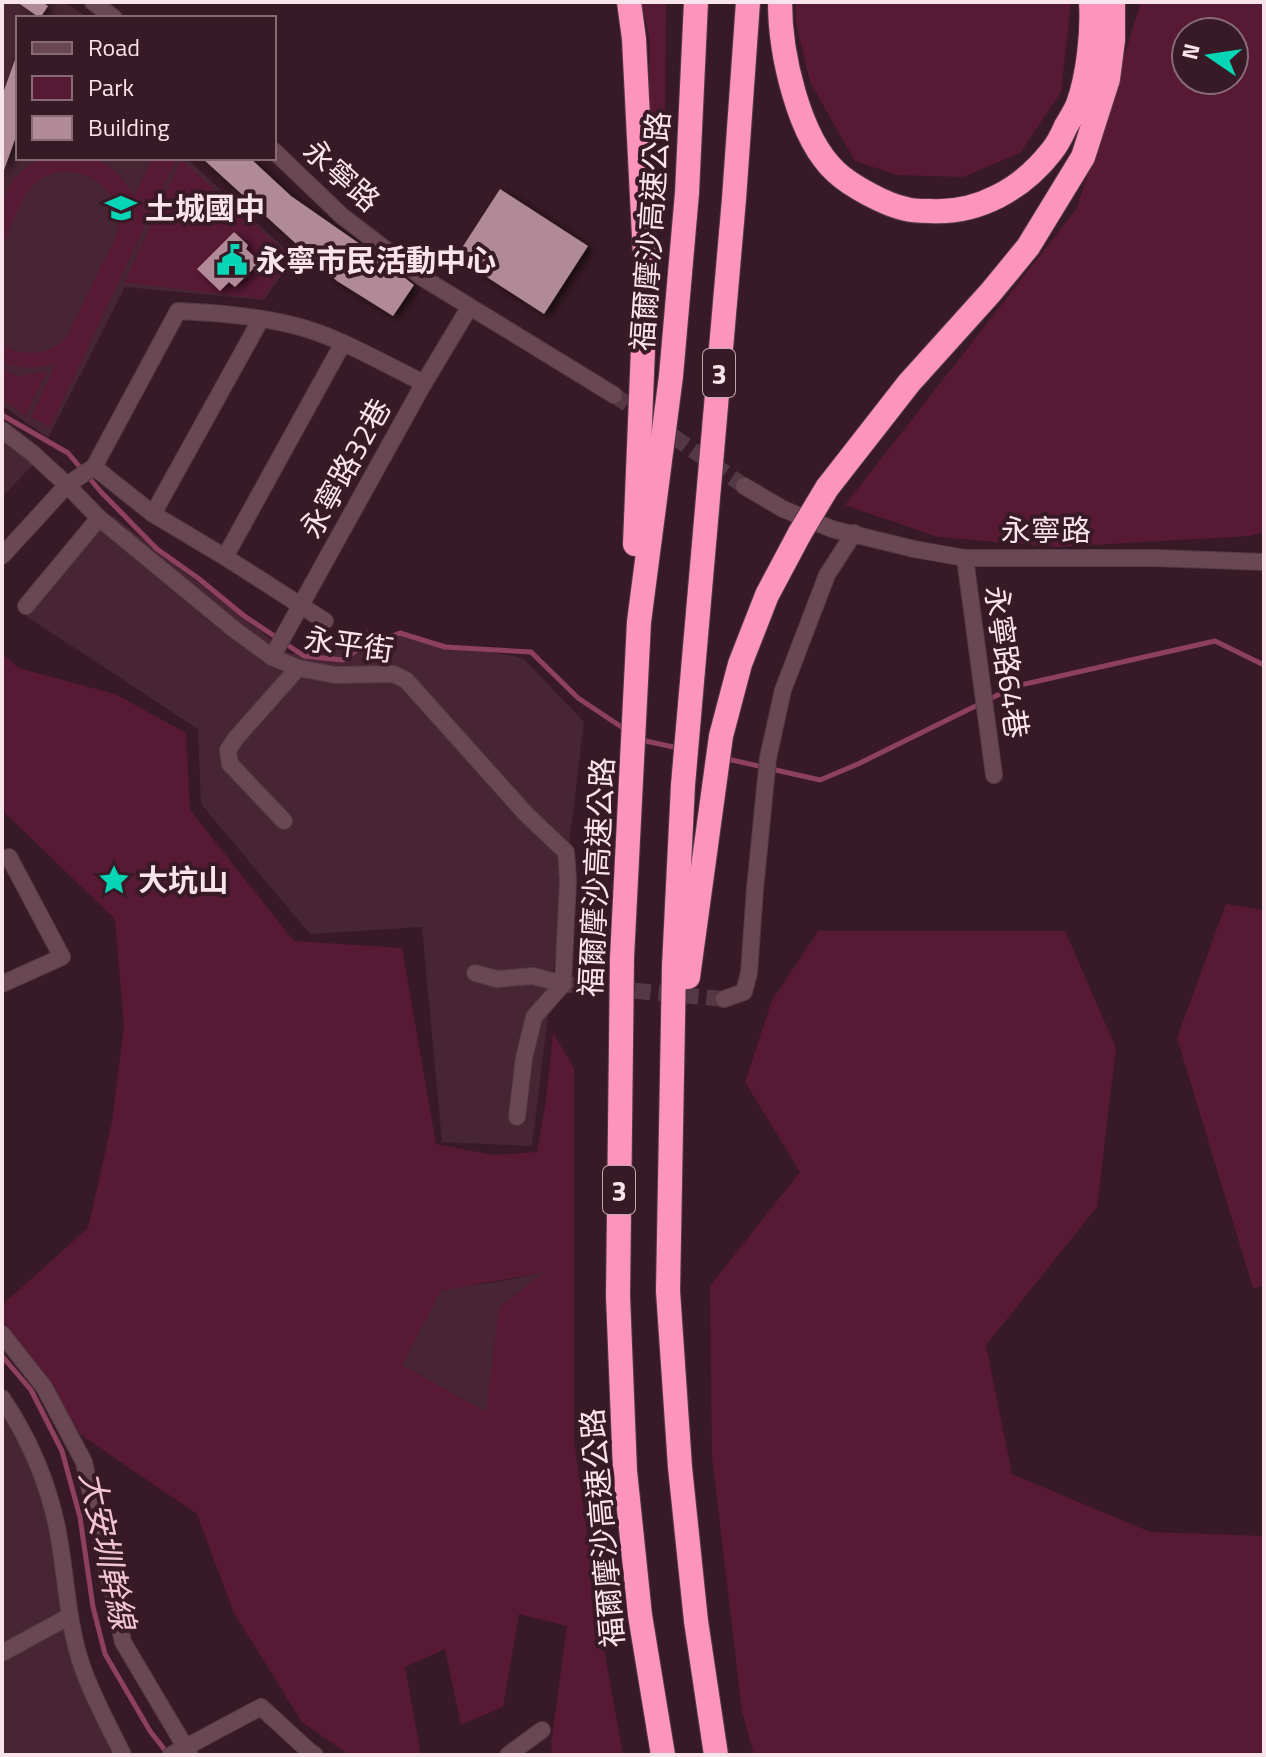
<svg xmlns="http://www.w3.org/2000/svg" width="1266" height="1757" font-family="'Titillium Web','Noto Sans TC',sans-serif">
	<defs>
		<filter id="shadow"><feDropShadow dx="5" dy="3" stdDeviation="4" flood-color="#0009"/></filter>
	</defs>
	<rect width="100%" height="100%" fill="#381a26"/>
	<!-- built -->
	<g fill="#482533">
		<polygon points="2,2 64,2 89,18 18,18 18,158 186,158 294,257 264,300 125,287 48,438 2,405"/>
		<polygon points="2,420 44,453 2,497"/>
		<polygon points="113,516 290,654 366,629 523,658 584,722 532,1146 442,1142 422,927 310,934 201,804 198,729 26,616"/>
		<polygon points="547,1271 499,1307 487,1413 402,1365 441,1290 504,1281"/>
		<polygon points="2,1415 37,1476 50,1528 66,1642 115,1755 2,1755"/>
	</g>
	<!-- green -->
	<g fill="#581935" fill-rule="evenodd">
		<polygon points="642,2 666,2 665,108 657,162 649,104 650,43"/>
		<polygon points="796,2 1071,2 1061,92 1020,153 963,177 897,175 855,161 810,82 796,23"/>
		<path d="M 1141,2 L 1264,2 L 1264,532 L 1250,536 L 1057,547 L 938,537 L 845,505 L 1077,208 ZM 1186,32 L 1234,32 L 1234,80 L 1186,80 Z"/>
		<path d="M 44,158 L 92,158 C 112,166 123,177 134,196 L 153,158 L 177,158 L 50,427 L 31,417 L 56,364 C 35,368 23,370 2,362 L 2,345 C 16,354 40,356 55,347 C 59,344 62,341 66,338 C 79,312 91,286 104,261 C 108,252 115,242 117,233 C 128,185 68,152 33,185 C 23,195 9,231 2,245 C 2,202 0,178 44,158 Z"/>
		<polygon points="181,160 291,257 262,299 125,282"/>
		<polygon points="2,369 18,376 47,372 25,416 2,399"/>
		<path d="M 2,653 L 18,668 L 115,694 L 186,733 L 190,810 L 294,941 L 402,948 L 436,1144 L 494,1155 L 537,1152 L 546,1101 L 553,1033 L 574,1068 L 574,1440 L 601,1632 L 623,1755 L 553,1755 L 551,1745 L 567,1626 L 519,1614 L 503,1707 L 461,1725 L 445,1649 L 405,1667 L 421,1755 L 349,1755 L 302,1722 L 234,1613 L 197,1514 L 81,1435 L 2,1320 L 2,1305 L 88,1228 L 112,1122 L 124,1026 L 115,919 L 2,810 ZM 545,1272 L 499,1307 L 486,1412 L 402,1365 L 441,1291 Z"/>
		<polygon points="1226,904 1264,910 1264,1286 1253,1288 1177,1038"/>
		<polygon points="818,931 1065,931 1116,1048 1097,1207 986,1345 1012,1474 1150,1532 1264,1536 1264,1755 754,1755 742,1711 712,1457 710,1286 800,1172 745,1082 772,1000"/>
	</g>
	<g fill="none" stroke-linecap="round" stroke-linejoin="round">
		<!-- stream -->
		<g stroke="#8e405f" stroke-width="5">
			<polyline points="2,415 68,453 101,492 157,549 198,578 243,615 304,656 343,660 358,649 400,633 445,647 531,652 578,698 626,730"/>
			<polyline points="641,740 678,748"/>
			<polyline points="723,758 820,780 858,764 1016,686 1215,641 1264,665"/>
			<polyline points="2,1356 31,1390 62,1451 80,1517 93,1607 105,1654 150,1731 168,1754"/>
		</g>
	</g>
	<!-- building -->
	<g fill="#b08a96" filter="url(#shadow)">
		<polygon points="17,2 42,2 48,6 40,18"/>
		<polygon points="16,57 18,57 18,131 4,170 2,170 2,96"/>
		<polygon points="202,158 250,158 291,196 370,251 414,285 393,316 337,281"/>
		<polygon points="500,189 588,246 544,314 456,257"/>
		<polygon points="234,232 248,245 246,249 260,262 235,287 229,282 220,291 197,269"/>
	</g>
	<g fill="none" stroke-linecap="round" stroke-linejoin="round">
		<!-- minor-tunnel -->
		<g stroke="#553844" stroke-width="16" stroke-dasharray="16 8" stroke-linecap="butt">
			<polyline points="614,395 744,486"/>
			<polyline points="563,984 724,999"/>
		</g>
		<defs>
			<g id="minor">
				<polyline points="93,2 114,18"/>
				<polyline points="274,151 342,216 423,278 614,395"/>
				<polyline points="2,430 31,452 67,485 99,518 235,630 272,657 298,668 335,675 393,674 406,680 526,814 566,852 568,880 563,984"/>
				<path d="M 94,467 L 178,311 C 219,313 260,316 300,327 C 343,339 384,364 424,383"/>
				<polyline points="744,486 783,509 832,529 914,549 965,558 1156,558 1264,562"/>
				<polyline points="153,514 261,319"/>
				<polyline points="2,556 67,485 94,467 153,514 225,557 325,621"/>
				<polyline points="225,557 343,343"/>
				<polyline points="965,558 994,775"/>
				<polyline points="26,606 99,518"/>
				<polyline points="272,657 424,383 469,308"/>
				<polyline points="284,821 230,764 228,750 236,738 298,668"/>
				<polyline points="475,973 497,979 533,976 563,984"/>
				<polyline points="2,984 62,957 9,857"/>
				<polyline points="724,999 744,992 749,973 755,889 768,758 783,690 827,575 854,533"/>
				<polyline points="517,1117 524,1058 534,1017 563,984"/>
				<polyline points="2,1334 44,1387 84,1462 123,1642 190,1755"/>
				<path d="M 2,1398 C 29,1438 47,1480 57,1527 C 66,1571 67,1624 82,1666 C 92,1696 109,1726 123,1755"/>
				<polyline points="2,1653 70,1616"/>
				<polyline points="171,1755 261,1707 309,1751 315,1755"/>
				<polyline points="508,1755 542,1730"/>
			</g>
			<g id="highway">
				<polyline points="629,2 634,39 646,276 635,544"/>
				<path d="M 780,2 C 780,52 798,137 836,172 C 851,186 886,205 906,209 C 913,211 922,211 930,211 C 978,214 1022,189 1051,152 C 1057,145 1062,135 1066,126 C 1070,119 1075,112 1078,104 C 1088,76 1093,33 1091,2"/>
				<polyline points="827,488 909,383 991,292 1028,247 1083,157 1108,79 1113,40 1113,2"/>
				<polyline points="688,977 721,736 740,664 767,595 800,533"/>
				<polyline points="663,1755 640,1615 625,1471 618,1296 622,958 639,622 671,376 687,193 696,2"/>
				<polyline points="716,1755 696,1621 680,1467 668,1291 674,966 683,785 734,199 748,2"/>
			</g>
		</defs>
		<!-- minor casing -->
		<use href="#minor" stroke="#533a44" stroke-width="18"/>
		<!-- highway casing -->
		<use href="#highway" stroke="#533a44" stroke-width="26"/>
		<!-- minor -->
		<use href="#minor" stroke="#694753" stroke-width="16"/>
		<!-- highway -->
		<use href="#highway" stroke="#fc94bb" stroke-width="24"/>
		<defs>
			<polyline id="highway-bridge" points="800,533 827,488"/>
		</defs>
		<!-- highway-bridge casing -->
		<use href="#highway-bridge" stroke="#533a44" stroke-width="26" stroke-linecap="butt"/>
		<!-- highway-bridge -->
		<use href="#highway-bridge" stroke="#fc94bb" stroke-width="24"/>
	</g>
	<!-- icons -->
	<defs>
		<symbol id="school-bare" viewBox="-9 -9 18 18"><path d="M0-5L7-2L0 1L-7-2ZM-4 1L0 2.5L4 1V4Q0 6-4 4Z" fill="#06d5b6" stroke="#381a26" stroke-width="2.5" paint-order="stroke"/></symbol>
		<symbol id="civic-bare" viewBox="-9 -9 18 18"><path d="M-.6-6.5H3V-4.5H.6V-3L4-1V1h2V6H-6V1h2V-1L-.6-3ZM-1.2 2.5V6h2.4V2.5Z" fill="#06d5b6" stroke="#381a26" stroke-width="2.5" paint-order="stroke"/></symbol>
		<symbol id="sight-bare" viewBox="-9 -9 18 18"><path d="M0-6L1.8-2.2L6-1.7L2.9 1.2L3.7 5.4L0 3.3L-3.7 5.4L-2.9 1.2L-6-1.7L-1.8-2.2Z" fill="#06d5b6" stroke="#381a26" stroke-width="2.5" paint-order="stroke"/></symbol>
	</defs>
	<g fill-rule="evenodd">
		<use href="#school-bare" x="99" y="186" width="44" height="44"/>
		<use href="#civic-bare" x="210" y="238" width="44" height="44"/>
		<use href="#sight-bare" x="92" y="858" width="44" height="44"/>
	</g>
	<g text-anchor="middle" dominant-baseline="central" stroke-width="8" stroke-linejoin="round" paint-order="stroke">
		<!-- shield labels -->
		<g fill="#381a26" stroke="#c0a7b0" stroke-width="2">
			<rect x="703" y="349" width="32" height="48" rx="6"/>
			<rect x="603" y="1166" width="32" height="48" rx="6"/>
		</g>
		<g font-size="28" font-weight="bold" fill="#fae4eb">
			<text x="719" y="373">3</text>
			<text x="619" y="1190">3</text>
		</g>
		<!-- street labels -->
		<g font-size="30" fill="#fae4eb" stroke="#381a26">
			<text transform="translate(342 175) rotate(42)">永寧路</text>
			<text transform="translate(650 231) rotate(-86)">福爾摩沙高速公路</text>
			<text transform="translate(345 468) rotate(-61)">永寧路32巷</text>
			<text x="1046" y="530">永寧路</text>
			<text transform="translate(349 644) rotate(8)">永平街</text>
			<text transform="translate(1007 662) rotate(82)">永寧路64巷</text>
			<text transform="translate(596 877) rotate(-87)">福爾摩沙高速公路</text>
			<text transform="translate(602 1528) rotate(-95)">福爾摩沙高速公路</text>
		</g>
		<!-- poi labels -->
		<g font-size="30" font-weight="bold" fill="#fae4eb" stroke="#381a26" text-anchor="start">
			<text x="145" y="208">土城國中</text>
			<text x="256" y="260">永寧市民活動中心</text>
			<text x="138" y="880">大坑山</text>
		</g>
		<!-- water labels -->
		<g font-size="32" font-style="italic" fill="#f3c4d3" stroke="#381a26">
			<text transform="translate(108 1550) rotate(78)">大安圳幹線</text>
		</g>
	</g>
	<!-- border -->
	<rect width="1266" height="1757" fill="none" stroke="#fae4eb" stroke-width="8"/>
	<!-- legend -->
	<rect x="16" y="16" width="260" height="144" fill="#381a26" stroke="#866b75" stroke-width="2"/>
	<rect x="32" y="42" width="40" height="12" fill="#694753" stroke="#866b75" stroke-width="2"/>
	<text x="88" y="56" font-size="24" fill="#fae4eb">Road</text>
	<rect x="32" y="76" width="40" height="24" fill="#581935" stroke="#866b75" stroke-width="2"/>
	<text x="88" y="96" font-size="24" fill="#fae4eb">Park</text>
	<rect x="32" y="116" width="40" height="24" fill="#b08a96" stroke="#866b75" stroke-width="2"/>
	<text x="88" y="136" font-size="24" fill="#fae4eb">Building</text>
	<!-- north arrow -->
	<g transform="translate(1210 56) rotate(283)"><circle r="38" fill="#381a26" stroke="#866b75" stroke-width="2"/>
	<path d="M0-6L14 30L0 20L-14 30Z" fill="#06d5b6"/>
	<text y="-12" font-size="22" font-weight="bold" text-anchor="middle" fill="#fae4eb">N</text>
	</g>
</svg>
